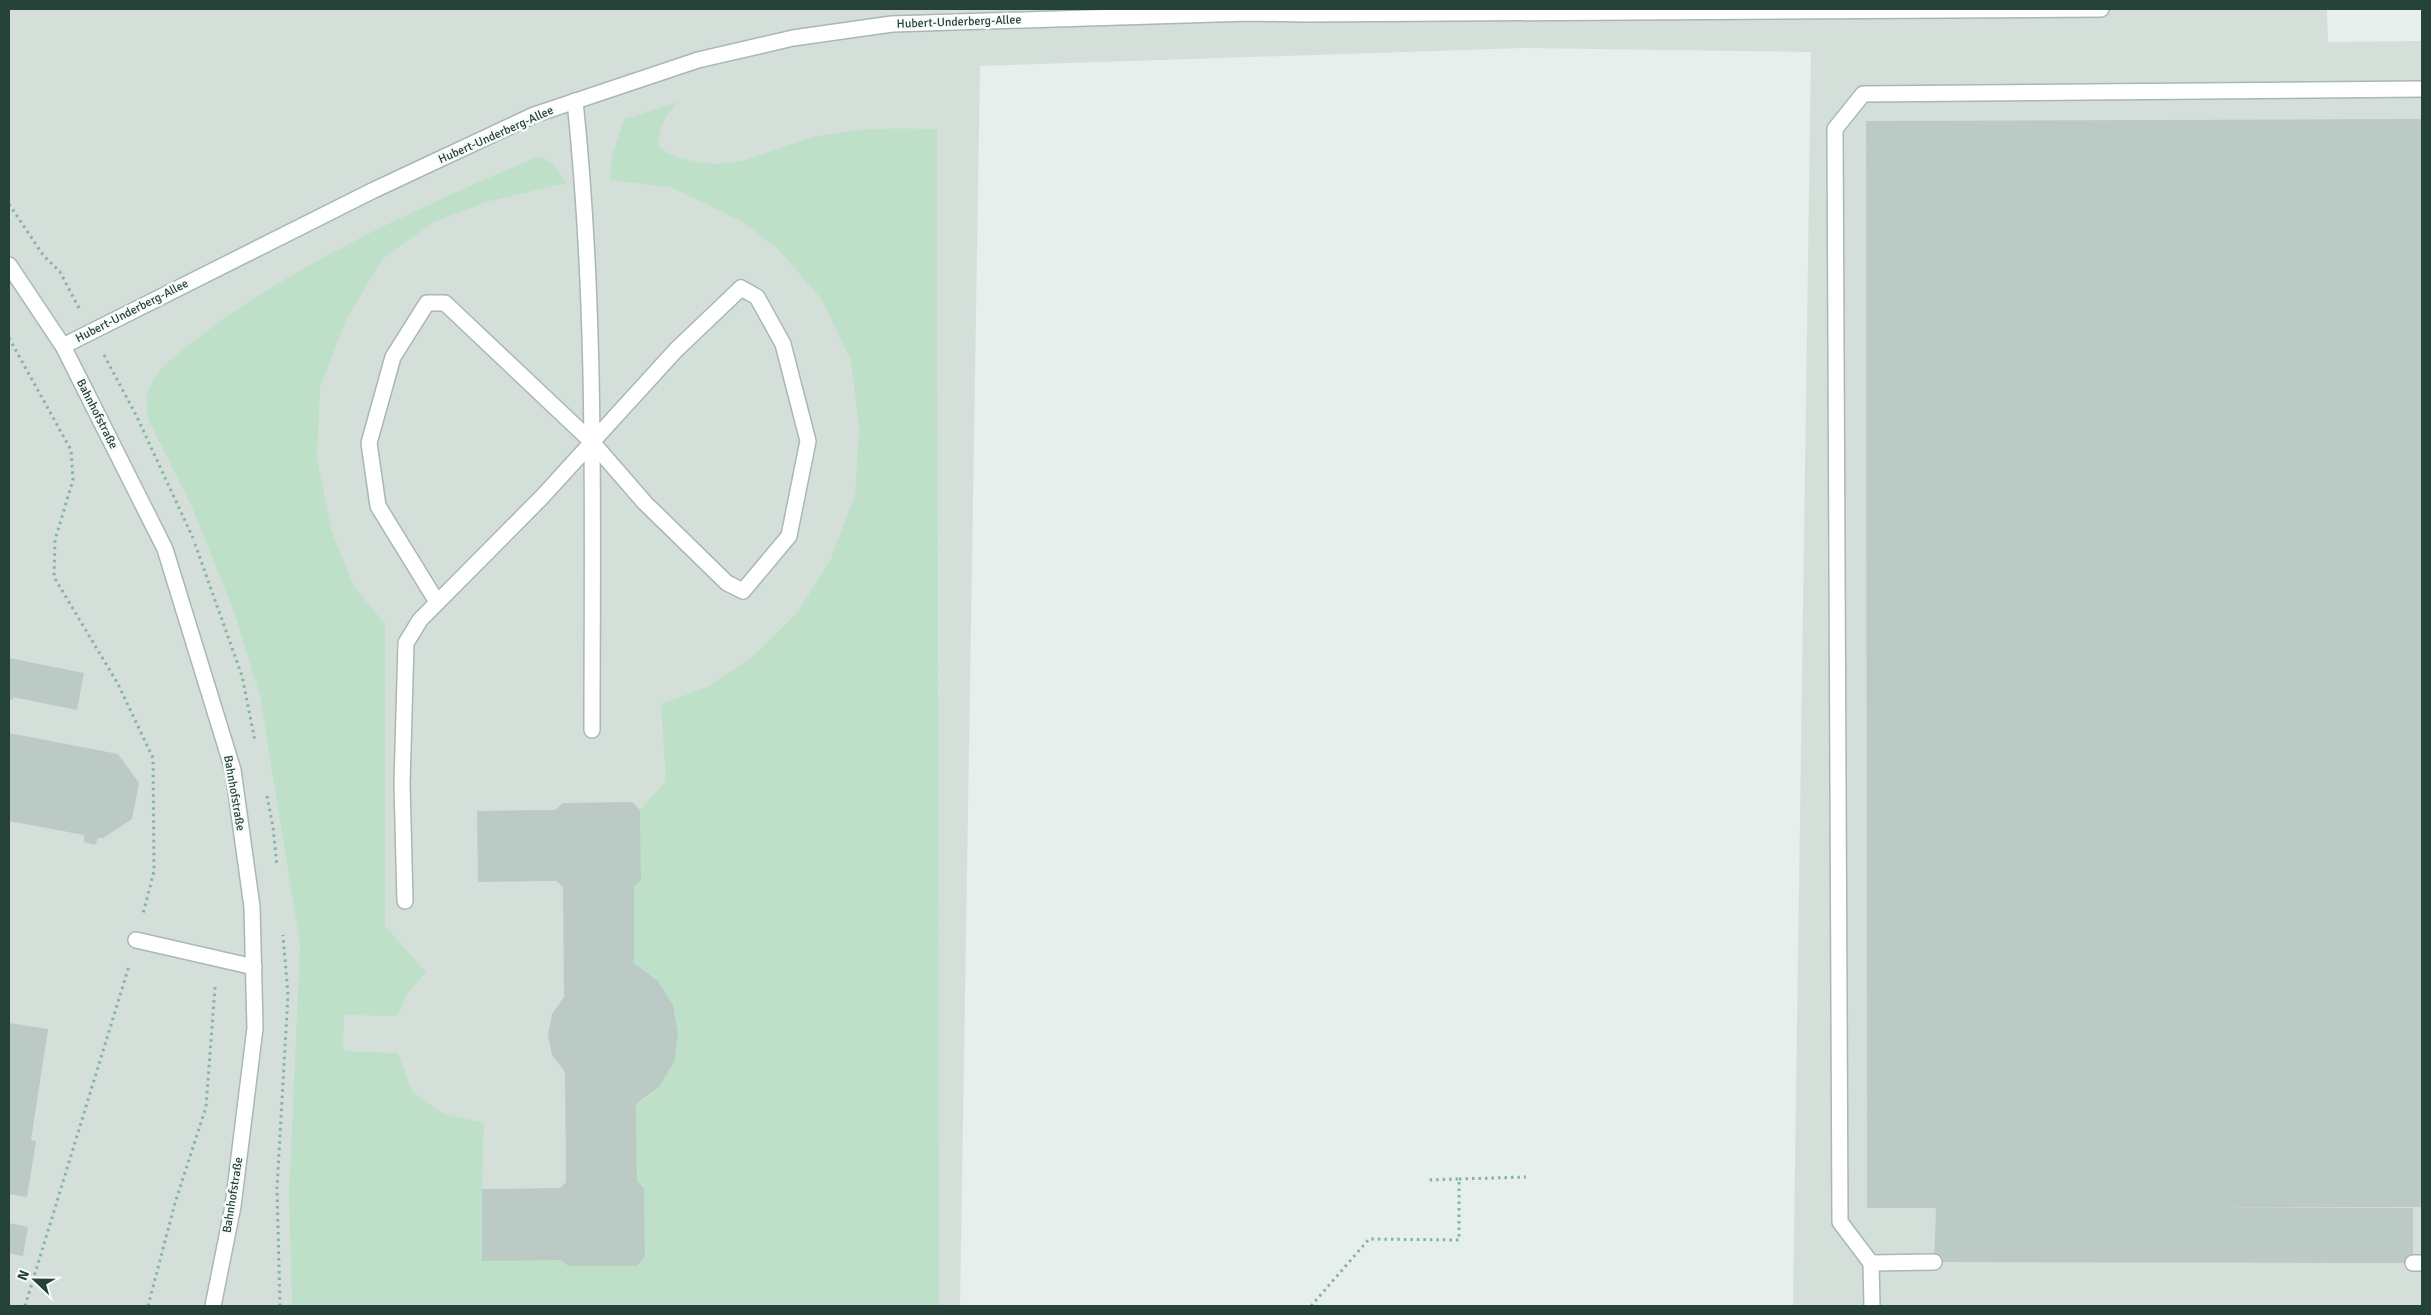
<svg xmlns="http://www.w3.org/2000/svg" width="2431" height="1315" font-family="Signika,sans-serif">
	<rect width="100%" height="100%" fill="#e6efeb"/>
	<!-- built -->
	<polygon fill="#d4dfda" points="9,9 2327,9 2328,42 2422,41 2422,1306 1793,1306 1811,52 1523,48 980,66 960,1306 9,1306"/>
	<!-- green -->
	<path fill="#bfe0c8" d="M 678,102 C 665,116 659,126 658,145 C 668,155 675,157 688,160 C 740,173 771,147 818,136 C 857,128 897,128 937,129 L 939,1306 L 292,1306 L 289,1195 L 300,945 L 260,696 L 234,612 L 191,505 L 148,419 L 146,396 L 154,378 L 161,369 C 190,341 225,318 258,296 C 348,239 443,197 540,156 L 552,163 L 567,183 L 486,202 L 434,222 L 383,258 L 344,324 L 320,388 L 317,459 L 332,532 L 353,585 L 385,624 L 385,926 L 426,972 L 407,994 L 398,1016 L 344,1015 L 343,1051 L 398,1053 L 412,1091 L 442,1113 L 484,1123 L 482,1189 L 483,1260 L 561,1260 L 568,1266 L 637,1266 L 645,1257 L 644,1188 L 637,1181 L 636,1104 C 644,1099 654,1093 660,1085 C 683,1053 683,1013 658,982 C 653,975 642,969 634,963 L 634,887 L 641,880 L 640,810 L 666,781 L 661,704 L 707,687 L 751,658 L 797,613 L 830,561 L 855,495 L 859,427 L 851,361 L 822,300 L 778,249 L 741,221 L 673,188 L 610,180 L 612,156 L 624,119 Z"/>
	<!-- building -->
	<g fill="#bbcac4">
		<polygon points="2422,119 2422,1207 2189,1207 2413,1208 2413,1263 1934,1262 1936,1208 1867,1208 1866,121"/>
		<polygon points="9,658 84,673 77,710 13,697 13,700 9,699"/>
		<polygon points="9,733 118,754 139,783 132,819 103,838 98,838 95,845 84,842 84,835 9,821"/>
		<polygon points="632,802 640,810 641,880 634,887 634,963 658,981 673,1005 678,1034 674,1062 659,1087 636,1104 637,1181 644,1188 645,1257 637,1266 568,1266 561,1260 482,1261 482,1189 560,1188 566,1182 565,1072 552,1055 548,1035 552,1014 564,997 563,887 556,881 478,882 477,811 555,810 563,803"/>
		<polygon points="9,1023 48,1029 31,1140 36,1141 27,1197 9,1194"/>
		<polygon points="9,1223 28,1227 23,1256 9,1253"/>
	</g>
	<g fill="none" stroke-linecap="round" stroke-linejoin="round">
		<defs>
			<g id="service">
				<path d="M 575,101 C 597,310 592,520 592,730"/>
				<polyline points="405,901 402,784 406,643 420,620 542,497 676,350 741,288 757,297 783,344 808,441 789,536 743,591 727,583 645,503 592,442 445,303 427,303 393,357 369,443 378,506 437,602"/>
				<polyline points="136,940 254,967"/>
				<polyline points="1871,1263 1840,1222 1835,129 1863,94 2422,89"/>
				<polyline points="2413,1263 2422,1263"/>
				<polyline points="1872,1306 1871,1263 1934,1262"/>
			</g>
			<polyline id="minor" points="63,346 374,190 534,115 698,60 793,38 892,24 1249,13 1306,14 2101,9"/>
			<polyline id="tertiary" points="9,265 63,346 165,549 233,770 252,907 255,1028 233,1206 213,1306"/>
		</defs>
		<!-- service casing -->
		<use href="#service" stroke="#a8b8b2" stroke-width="18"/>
		<!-- minor casing -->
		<use href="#minor" stroke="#a8b8b2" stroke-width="18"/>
		<!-- tertiary casing -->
		<use href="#tertiary" stroke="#a8b8b2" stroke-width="18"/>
		<!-- path -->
		<g stroke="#86b3a5" stroke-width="3" stroke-dasharray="2.5 4" stroke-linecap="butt">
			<polyline points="9,204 43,255 60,272 79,308"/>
			<polyline points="9,338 71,450 73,480 55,540 54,577 118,684 153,758 154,871 143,914"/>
			<polyline points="104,355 136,415 193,538"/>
			<polyline points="195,544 242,676 255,741"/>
			<polyline points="267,796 273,827 277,866"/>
			<polyline points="1459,1179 1526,1177"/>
			<polyline points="25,1306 129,966"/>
			<polyline points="148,1306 175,1203 206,1107 215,987"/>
			<polyline points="280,1306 277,1188 288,995 283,935"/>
			<polyline points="1311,1306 1369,1239 1459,1240 1459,1179 1427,1180"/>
		</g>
		<!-- service -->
		<use href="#service" stroke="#fff" stroke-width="15"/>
		<!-- minor -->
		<use href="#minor" stroke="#fff" stroke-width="15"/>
		<!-- tertiary -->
		<use href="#tertiary" stroke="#fff" stroke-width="15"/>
	</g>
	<g text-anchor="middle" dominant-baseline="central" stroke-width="5" stroke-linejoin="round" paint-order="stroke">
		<!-- street labels -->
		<g font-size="12" fill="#24423a" stroke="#f7fbf9">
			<text transform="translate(959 22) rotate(-2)">Hubert-Underberg-Allee</text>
			<text transform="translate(496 135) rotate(-24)">Hubert-Underberg-Allee</text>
			<text transform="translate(132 311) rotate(-27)">Hubert-Underberg-Allee</text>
			<text transform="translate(97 414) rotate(63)">Bahnhofstraße</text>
			<text transform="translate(234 793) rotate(80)">Bahnhofstraße</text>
			<text transform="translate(233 1195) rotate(-81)">Bahnhofstraße</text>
		</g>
	</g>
	<!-- border -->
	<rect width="2431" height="1315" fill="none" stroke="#24423a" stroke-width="20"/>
	<!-- north arrow -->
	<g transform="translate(35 1280) rotate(292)" stroke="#f7fbf9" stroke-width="4" paint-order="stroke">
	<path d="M0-4L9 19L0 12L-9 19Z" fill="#24423a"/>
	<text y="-8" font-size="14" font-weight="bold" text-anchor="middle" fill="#24423a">N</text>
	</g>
</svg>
